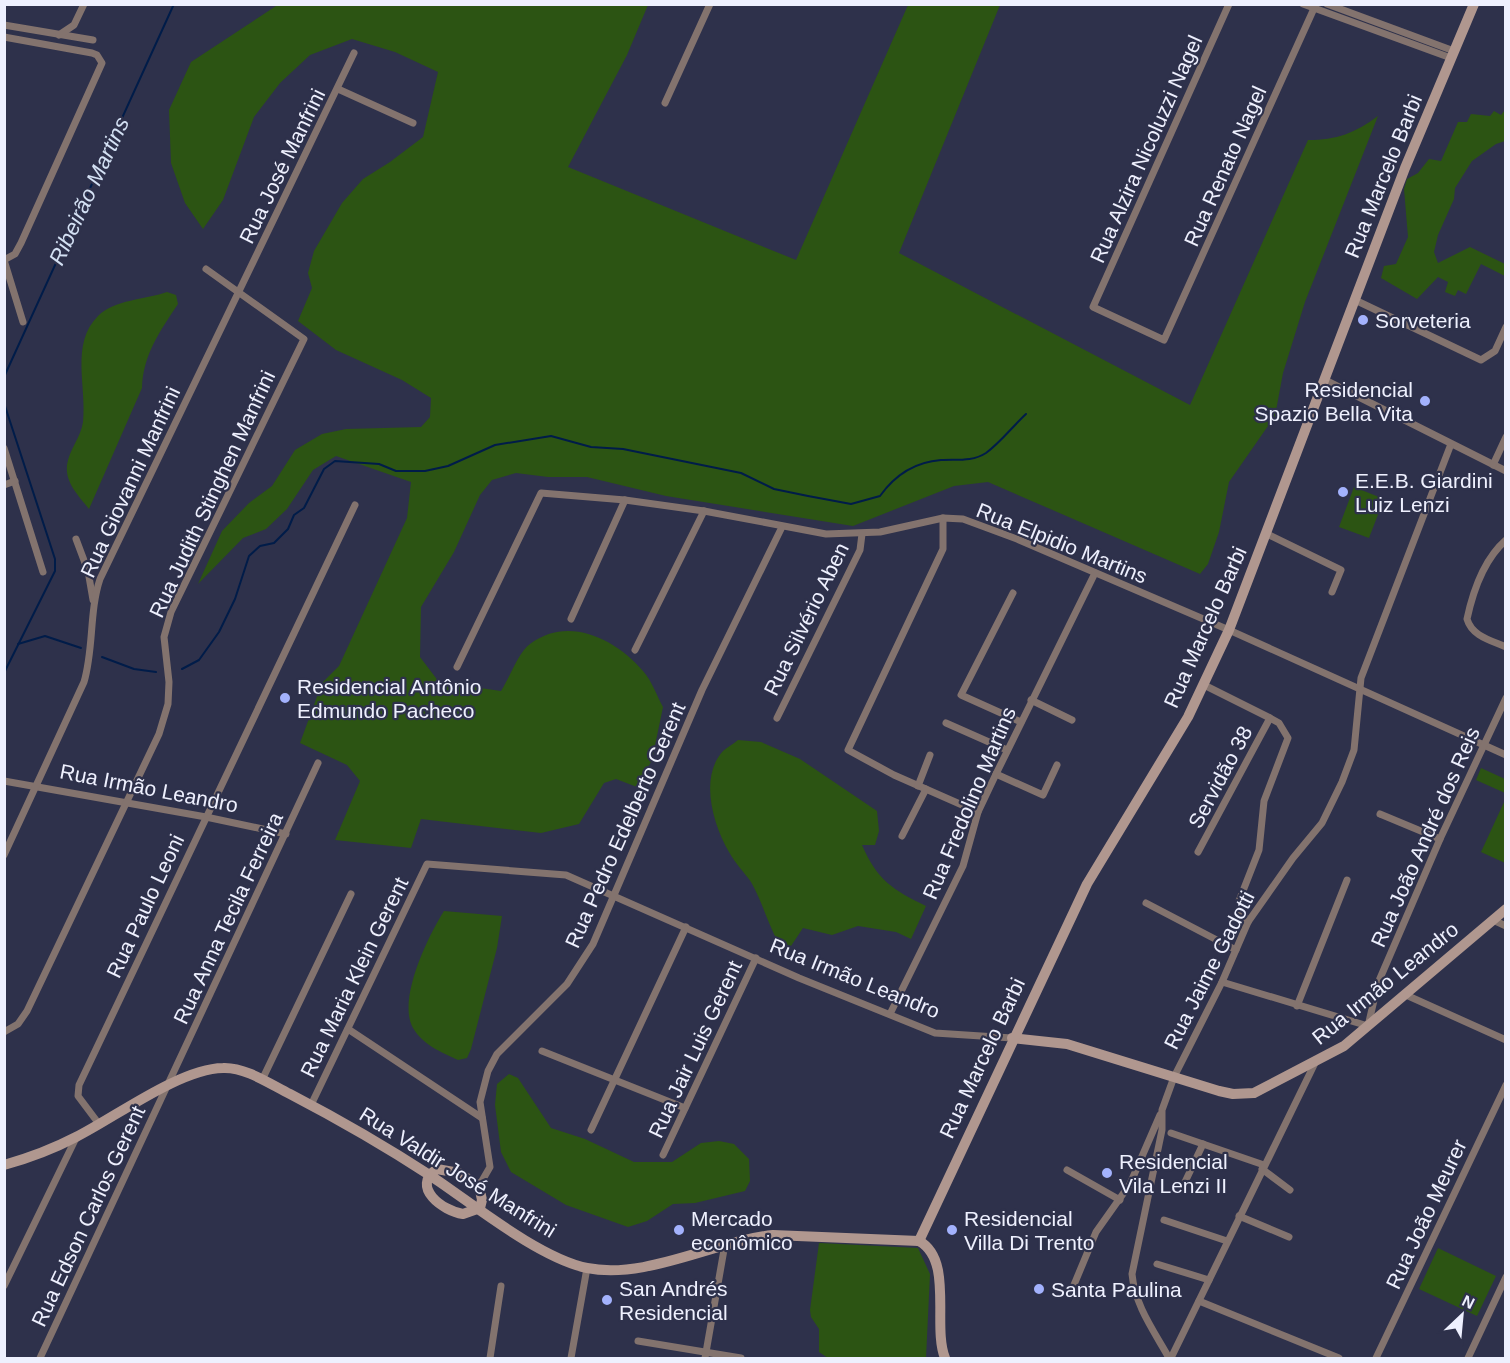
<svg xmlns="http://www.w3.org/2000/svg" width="1510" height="1363" font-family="Arial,sans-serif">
	<rect width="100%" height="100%" fill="#2e314b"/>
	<!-- green -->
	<g fill="#2c5413">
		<path d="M 279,4 L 648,5 L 627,55 L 568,167 L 796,260 L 908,5 L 1000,5 L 899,253 L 1190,405 L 1308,140 C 1337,140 1355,133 1378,116 L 1305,302 L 1283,373 L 1275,416 L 1229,482 L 1219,532 L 1208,564 L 1200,574 L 988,482 L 954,486 L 853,526 L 666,496 L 587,477 L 548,477 L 516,473 L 492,480 L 480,495 L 454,552 L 421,607 L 420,657 L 439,682 L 501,691 C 510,677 518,653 530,644 C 568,615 616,639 643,671 C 652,681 657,696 663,707 L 652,760 L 637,787 L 616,779 L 604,783 L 579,824 L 541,833 L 421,819 L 411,848 L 335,840 L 360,781 L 347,765 L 300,743 L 322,683 L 339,666 L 407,518 L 411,482 L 336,456 L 313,470 L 287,509 L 266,529 L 243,538 L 198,584 L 222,531 L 249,503 L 272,486 L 295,450 L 322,434 L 346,429 L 421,427 L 430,417 L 431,398 L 402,380 L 336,350 L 298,321 L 312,288 L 308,273 L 314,251 L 342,203 L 363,179 L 390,162 L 423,137 L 438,72 L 395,52 L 352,39 L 310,55 L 280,83 L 254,117 L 223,200 L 203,229 L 185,203 L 171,163 L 169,110 L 191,62 Z"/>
		<polygon points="1505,110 1505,141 1496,144 1472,161 1455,188 1454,199 1438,235 1434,252 1438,263 1470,247 1505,264 1505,276 1481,264 1466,294 1458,290 1455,296 1445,292 1448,282 1438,277 1417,299 1381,278 1384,266 1396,264 1408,237 1404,189 1407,179 1418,173 1429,159 1441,161 1458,122 1467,122 1471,114 1490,116 1494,111 1501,115"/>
		<path d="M 167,292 L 176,295 L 178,304 C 160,331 143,355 142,388 L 89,509 C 79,496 65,483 67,465 C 69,450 81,437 83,422 C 87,386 70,344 98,316 C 113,300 147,299 167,292 Z"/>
		<polygon points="1354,487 1384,499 1369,538 1339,527"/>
		<path d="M 738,740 L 761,742 L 800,759 L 877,811 L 879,831 L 875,845 L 862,845 C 877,880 893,890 926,906 L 911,939 L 896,932 L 858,926 L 832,935 L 803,928 L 791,946 L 778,942 C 767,922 762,901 751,882 C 744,872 735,863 729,852 C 713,825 699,777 723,751 C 727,747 734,744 738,740 Z"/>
		<polygon points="1481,768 1505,779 1505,793 1476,780"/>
		<polygon points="1505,800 1505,863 1481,852"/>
		<path d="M 444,911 L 502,916 L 497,948 L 471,1049 L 467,1058 L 458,1060 C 441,1052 423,1045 413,1028 C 397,1000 428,936 444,911 Z"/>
		<polygon points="509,1074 518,1078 551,1128 585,1139 634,1162 672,1162 701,1143 719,1141 734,1144 749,1159 750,1181 745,1191 695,1203 673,1204 647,1221 628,1227 566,1205 511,1172 501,1152 495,1105 497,1084"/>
		<polygon points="819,1243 918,1248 930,1274 926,1358 828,1358 819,1352 819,1329 811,1317 810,1310"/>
		<polygon points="1438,1248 1496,1276 1477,1316 1419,1289"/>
	</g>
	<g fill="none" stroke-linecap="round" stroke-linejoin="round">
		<!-- stream -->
		<g stroke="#001c49" stroke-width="2">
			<polyline points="4,377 174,4"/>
			<polyline points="4,403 55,559 55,571 4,673"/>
			<polyline points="18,644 45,636 81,648"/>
			<polyline points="102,657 134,669 156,672"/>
			<path d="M 182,669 L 199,660 L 219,632 L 235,599 L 249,556 L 260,546 L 274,543 L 288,529 L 294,515 L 304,508 L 324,469 L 335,461 L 379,464 L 396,471 L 425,471 L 448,466 L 495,445 L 551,436 L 591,447 L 623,449 L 741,473 L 774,489 L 808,496 L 851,504 L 880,496 C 895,475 914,462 941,460 C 956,459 972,462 986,453 C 1000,443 1013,426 1026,414"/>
		</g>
		<!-- street -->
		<g stroke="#83736e" stroke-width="7">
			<polyline points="1229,4 1093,307 1164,340 1316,4"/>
			<polyline points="1303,4 1451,58"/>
			<polyline points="1327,4 1454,51"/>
			<polyline points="4,25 93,40"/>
			<polyline points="59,35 74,25 84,4"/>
			<polyline points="4,37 92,53 97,55 102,63 21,243 15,254 4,260"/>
			<polyline points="338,89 413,123"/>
			<polyline points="665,103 710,4"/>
			<polyline points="4,260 23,322"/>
			<polyline points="1355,300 1481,360 1495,351 1506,327"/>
			<polyline points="1325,380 1506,471"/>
			<polyline points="4,448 43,572"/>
			<polyline points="1493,465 1506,437"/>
			<polyline points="4,485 15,481"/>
			<polyline points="943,518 943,549 848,750 894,775 978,812"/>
			<polyline points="1267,534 1341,570 1332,592"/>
			<polyline points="76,539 88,571 93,600"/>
			<path d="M 1506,540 C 1483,560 1473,591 1467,619 C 1472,636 1490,640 1506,647"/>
			<polyline points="1013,593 961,695 1021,722"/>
			<polyline points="571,619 625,500"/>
			<polyline points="635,650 704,511"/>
			<polyline points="457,667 541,493 625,500 704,511 826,534 880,532 943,518 963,519 1017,539 1229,630 1506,755"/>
			<polyline points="1204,685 1270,718 1279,723 1288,738 1264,801 1259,850 1239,901 1241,911 1248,922"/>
			<polyline points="1031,700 1072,720"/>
			<polyline points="777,718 860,550 862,534"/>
			<polyline points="946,723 1007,750"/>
			<polyline points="996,774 1043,795 1057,765"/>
			<polyline points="4,781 206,817 286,834"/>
			<polyline points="918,786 930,755"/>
			<polyline points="1380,814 1440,839"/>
			<polyline points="902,836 926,789"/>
			<polyline points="1198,852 1270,718"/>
			<path d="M 4,855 L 84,682 C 94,648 89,612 100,579 L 354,53"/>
			<polyline points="1146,903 1236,950"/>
			<polyline points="1493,920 1506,926"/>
			<polyline points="1222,982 1368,1026 1378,983 1440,839 1506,698"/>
			<polyline points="1406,995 1506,1040"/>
			<polyline points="1297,1006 1347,880"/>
			<polyline points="890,1014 963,866 978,812 996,774 1095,573"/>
			<polyline points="348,1029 482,1118"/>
			<polyline points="4,1032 18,1024 27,1011 159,734 168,704 169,682 164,637 171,612 304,339 206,269"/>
			<polyline points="542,1051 685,1108"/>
			<polyline points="262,1080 351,894"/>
			<polyline points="311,1105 427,864 566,875 799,978 935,1033 1012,1038"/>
			<polyline points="99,1124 78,1096 79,1085 355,505"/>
			<polyline points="591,1130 686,927"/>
			<polyline points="1171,1133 1264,1165"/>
			<polyline points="663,1155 756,958"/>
			<polyline points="1262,1169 1290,1190"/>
			<polyline points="1067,1170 1120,1200"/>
			<polyline points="1185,1182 1203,1144"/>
			<polyline points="479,1186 490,1167 480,1102 488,1071 497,1054 567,984 593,944 702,690 782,527"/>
			<polyline points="1239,1216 1289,1237"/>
			<polyline points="1164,1220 1227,1241"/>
			<polyline points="1157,1264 1209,1280"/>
			<polyline points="4,1286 76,1138"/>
			<polyline points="1071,1292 1096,1232 1130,1184 1160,1115"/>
			<polyline points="1199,1301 1339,1358"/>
			<polyline points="638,1341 741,1358"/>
			<polyline points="40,1358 318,763"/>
			<polyline points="490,1358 501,1286"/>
			<polyline points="571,1358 587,1268"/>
			<polyline points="705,1358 725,1244"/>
			<path d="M 1169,1358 C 1154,1331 1135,1306 1132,1274 L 1162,1130 L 1162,1110 L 1174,1077 L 1222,982 L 1248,922 L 1293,858 L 1322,823 L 1342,782 L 1354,750 L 1361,678 L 1451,444"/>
			<polyline points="1171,1358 1315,1063"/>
			<polyline points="1376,1358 1506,1085"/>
			<polyline points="1468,1358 1506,1277"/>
		</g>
		<!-- secondary -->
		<g stroke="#b0978f" stroke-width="10">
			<polyline points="1012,1038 1067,1044 1219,1091 1233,1094 1254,1093 1344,1046 1506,909"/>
			<path d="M 4,1165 C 29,1158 53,1149 76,1137 C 116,1117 179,1069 223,1068 C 245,1067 270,1084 290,1094 C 338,1119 385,1146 431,1176 C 473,1204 539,1258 587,1268 C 646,1280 714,1241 773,1235 L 919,1241"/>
			<path d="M 437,1169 L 459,1173 L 479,1186 L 482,1200 L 480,1208 L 463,1214 C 443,1211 410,1187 437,1169 Z"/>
			<polyline points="919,1241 1087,884 1188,717 1229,630 1405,168 1474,4"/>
			<path d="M 919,1241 C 954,1260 932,1326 945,1358"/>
		</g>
	</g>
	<!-- markers -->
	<g fill="#a3b2fd" stroke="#2e314b" stroke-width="2">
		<circle cx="1363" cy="320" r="6"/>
		<circle cx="1425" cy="401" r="6"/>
		<circle cx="1343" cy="492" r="6"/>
		<circle cx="285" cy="698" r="6"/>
		<circle cx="1107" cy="1173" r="6"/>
		<circle cx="679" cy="1230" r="6"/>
		<circle cx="952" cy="1230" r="6"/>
		<circle cx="1039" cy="1289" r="6"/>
		<circle cx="607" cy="1300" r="6"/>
	</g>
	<g text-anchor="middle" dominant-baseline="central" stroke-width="4.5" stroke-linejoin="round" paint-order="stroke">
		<!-- street labels -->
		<g font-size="21" fill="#eef0fe" stroke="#2e314b">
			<text transform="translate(1146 149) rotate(-66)">Rua Alzira Nicoluzzi Nagel</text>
			<text transform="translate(282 166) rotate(-64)">Rua José Manfrini</text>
			<text transform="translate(1225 166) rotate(-66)">Rua Renato Nagel</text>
			<text transform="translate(1383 176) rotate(-68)">Rua Marcelo Barbi</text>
			<text transform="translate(130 482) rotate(-65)">Rua Giovanni Manfrini</text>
			<text transform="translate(212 494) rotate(-65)">Rua Judith Stinghen Manfrini</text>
			<text transform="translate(1062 543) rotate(22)">Rua Elpidio Martins</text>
			<text transform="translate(806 619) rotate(-64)">Rua Silvério Aben</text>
			<text transform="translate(1205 627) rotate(-66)">Rua Marcelo Barbi</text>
			<text transform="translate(1220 777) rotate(-62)">Servidão 38</text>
			<text transform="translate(149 788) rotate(11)">Rua Irmão Leandro</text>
			<text transform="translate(969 803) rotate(-67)">Rua Fredolino Martins</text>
			<text transform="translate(625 825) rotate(-66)">Rua Pedro Edelberto Gerent</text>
			<text transform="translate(1425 837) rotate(-66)">Rua João André dos Reis</text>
			<text transform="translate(145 906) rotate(-65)">Rua Paulo Leoni</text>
			<text transform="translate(228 918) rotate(-65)">Rua Anna Tecila Ferreira</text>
			<text transform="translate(1209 970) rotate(-63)">Rua Jaime Gadotti</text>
			<text transform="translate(354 977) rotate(-64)">Rua Maria Klein Gerent</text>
			<text transform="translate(855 978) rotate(22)">Rua Irmão Leandro</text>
			<text transform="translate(1385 983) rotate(-39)">Rua Irmão Leandro</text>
			<text transform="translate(695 1049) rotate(-65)">Rua Jair Luis Gerent</text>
			<text transform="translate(982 1058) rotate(-65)">Rua Marcelo Barbi</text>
			<text transform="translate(458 1172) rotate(32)">Rua Valdir José Manfrini</text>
			<text transform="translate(1426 1214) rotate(-65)">Rua João Meurer</text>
			<text transform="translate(88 1216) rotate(-65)">Rua Edson Carlos Gerent</text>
		</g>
		<!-- poi labels -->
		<g font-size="21" fill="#eef0fe" stroke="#2e314b" text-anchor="start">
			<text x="1375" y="320">Sorveteria</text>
			<text x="1413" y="389" text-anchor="end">Residencial<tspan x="1413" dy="24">Spazio Bella Vita</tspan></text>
			<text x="1355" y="480">E.E.B. Giardini<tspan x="1355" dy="24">Luiz Lenzi</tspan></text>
			<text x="297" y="686">Residencial Antônio<tspan x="297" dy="24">Edmundo Pacheco</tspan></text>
			<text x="1119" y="1161">Residencial<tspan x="1119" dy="24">Vila Lenzi II</tspan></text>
			<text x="691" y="1218">Mercado<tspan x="691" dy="24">econômico</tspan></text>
			<text x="964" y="1218">Residencial<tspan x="964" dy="24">Villa Di Trento</tspan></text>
			<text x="619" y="1288">San Andrés<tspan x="619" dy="24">Residencial</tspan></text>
			<text x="1051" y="1289">Santa Paulina</text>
		</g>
		<!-- water labels -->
		<g font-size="22" font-style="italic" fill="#d4e1f4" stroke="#2e314b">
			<text transform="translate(89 191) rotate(-65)">Ribeirão Martins</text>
		</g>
	</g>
	<!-- border -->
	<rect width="1510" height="1363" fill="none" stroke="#eef0fe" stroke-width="12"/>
	<!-- north arrow -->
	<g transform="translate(1462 1315) rotate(26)" stroke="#2e314b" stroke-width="4.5" paint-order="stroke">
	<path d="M0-4.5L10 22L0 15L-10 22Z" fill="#eef0fe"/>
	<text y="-9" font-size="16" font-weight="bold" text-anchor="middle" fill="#eef0fe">N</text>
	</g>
</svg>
